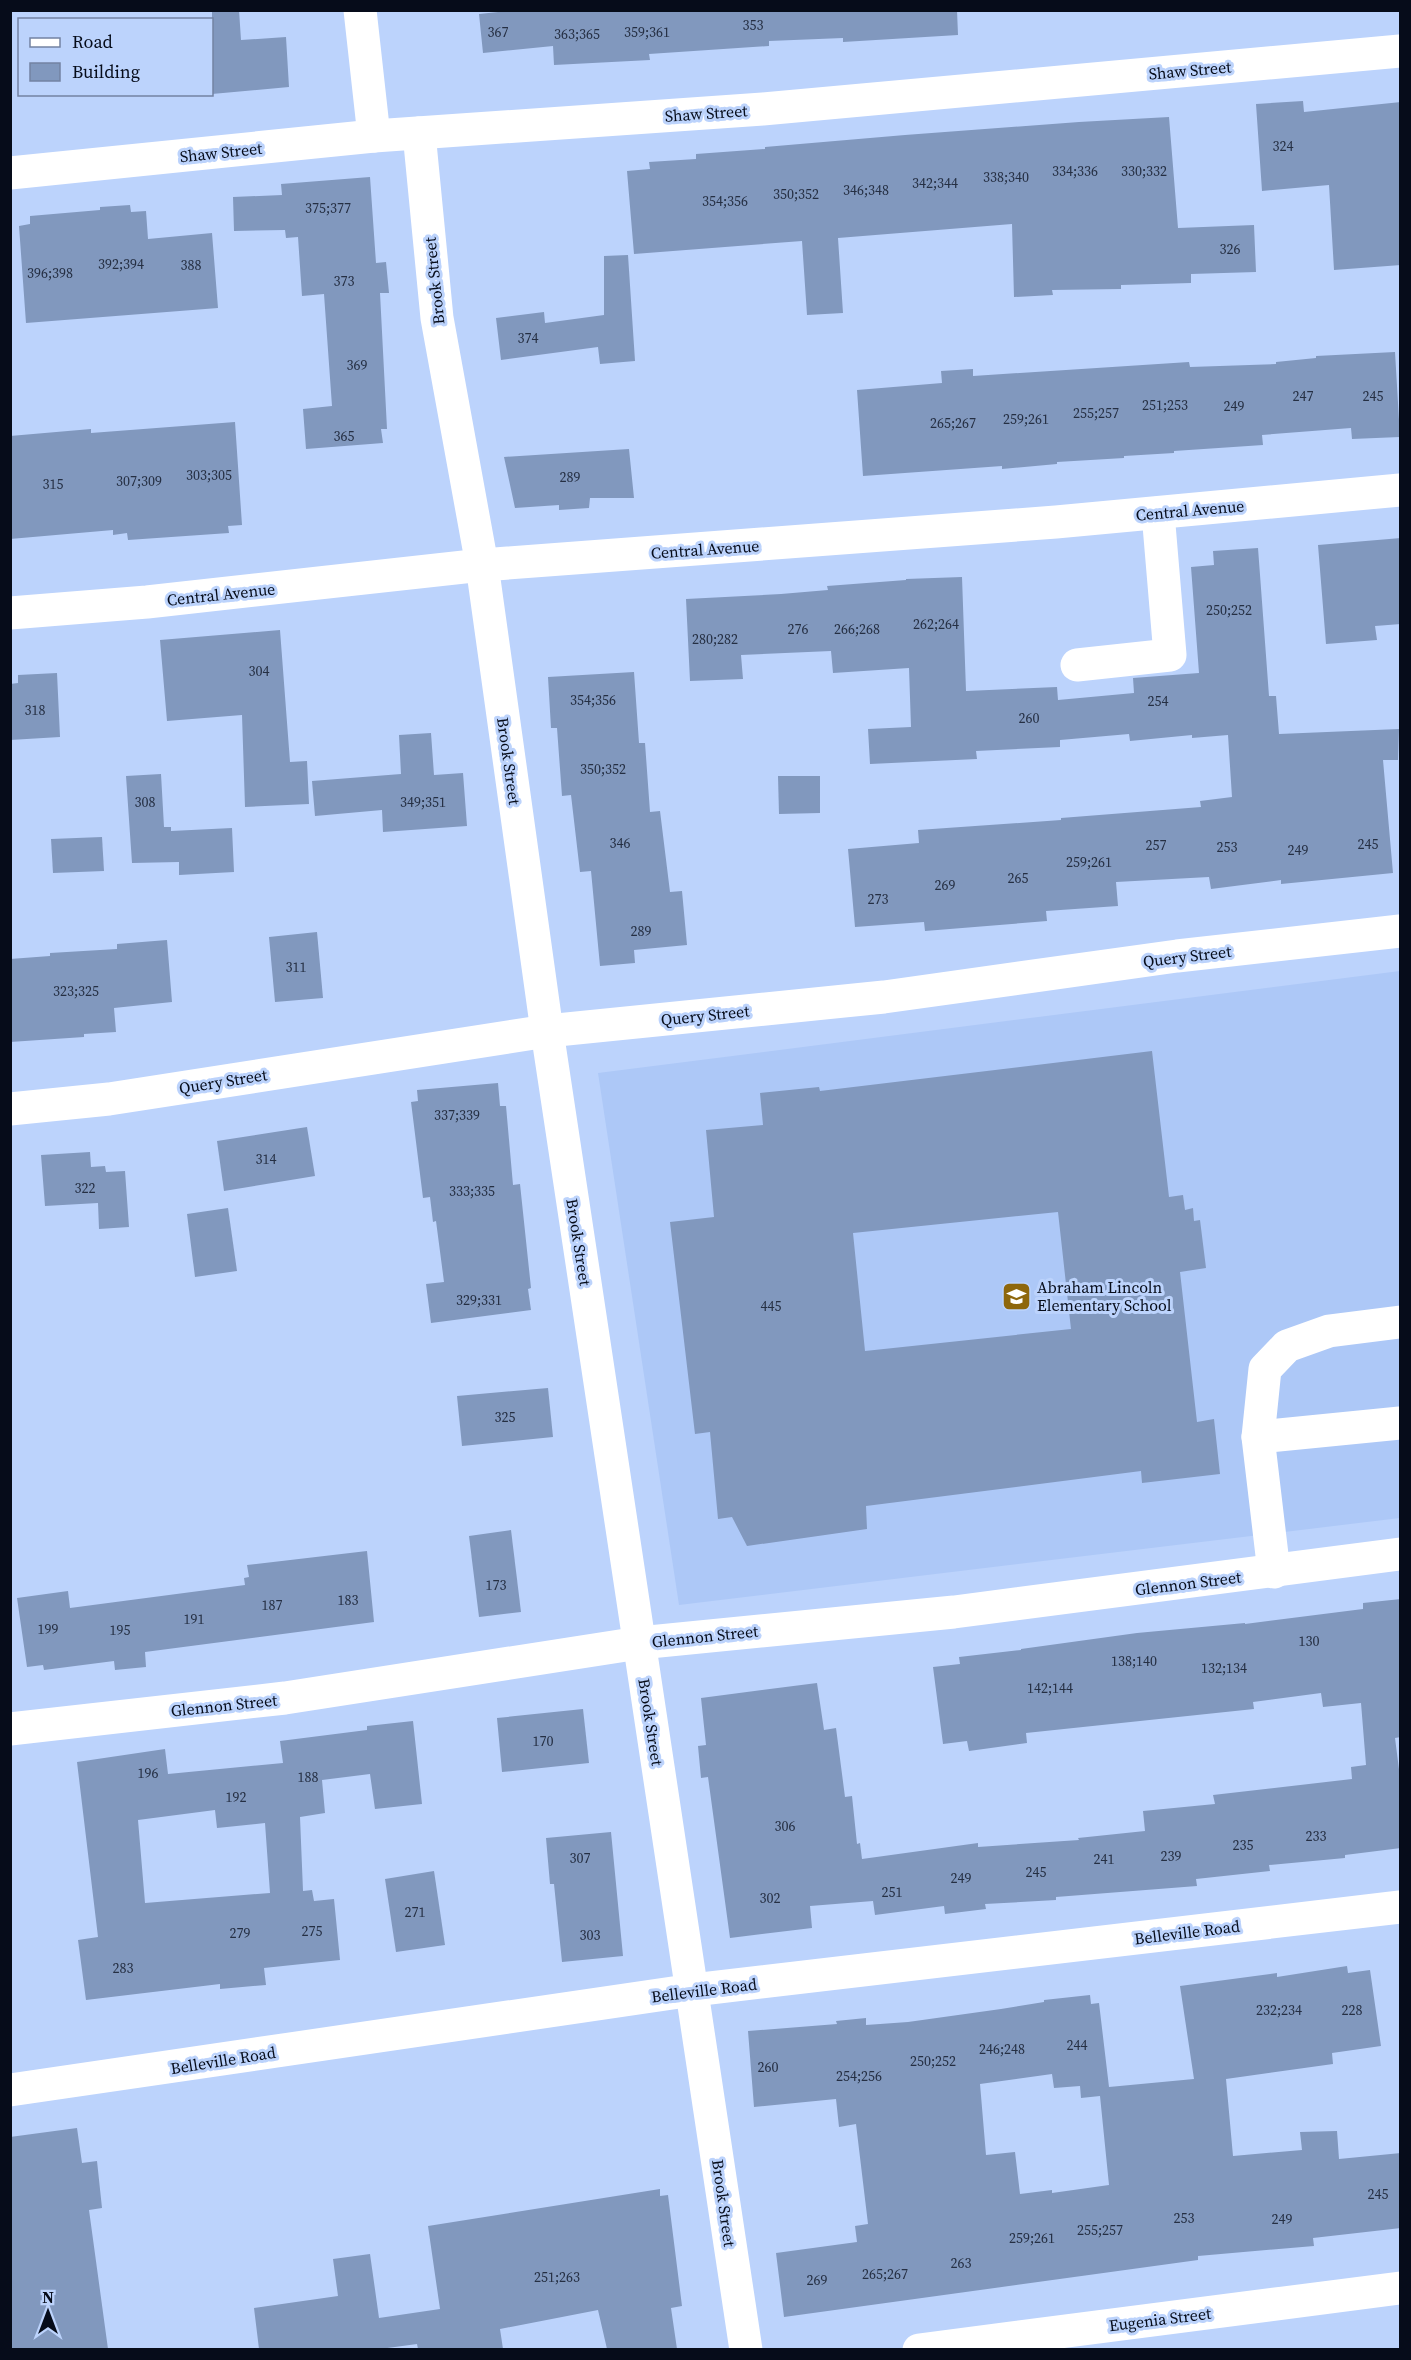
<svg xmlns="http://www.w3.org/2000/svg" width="1411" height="2360" font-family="'Source Serif 4',serif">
	<rect width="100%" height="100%" fill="#bcd3fc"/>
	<!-- built -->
	<polygon fill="#adc8f7" points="1400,971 1400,1518 679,1605 598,1073"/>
	<!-- building -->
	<g fill="#8198be" fill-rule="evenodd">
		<polygon points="212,10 239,10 241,40 286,37 289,87 212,94"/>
		<polygon points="516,10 957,10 958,35 843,42 843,38 769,41 769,46 649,54 650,60 554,65 553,46 483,53 479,14"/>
		<polygon points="1303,101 1304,112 1401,102 1401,265 1334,270 1329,185 1262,191 1256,104"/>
		<polygon points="1169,117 1178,228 1254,225 1256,272 1191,274 1191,283 1121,285 1121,289 1052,290 1053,295 1014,297 1012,224 838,238 843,313 807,315 802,241 634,254 627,171 650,169 649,162 696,159 696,154 765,149 765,147 905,135 1079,122"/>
		<polygon points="370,177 376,263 386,262 389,293 380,293 387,429 381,429 383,443 306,449 303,409 332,406 324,294 302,296 298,237 286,238 285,230 234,231 233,197 282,195 281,184"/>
		<polygon points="130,205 131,212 146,211 148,239 212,233 218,308 26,323 19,226 30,224 30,216 100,210 100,207"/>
		<polygon points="628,255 635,361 600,364 598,347 501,360 496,318 544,312 545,323 604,315 604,256"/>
		<polygon points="1395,352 1400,437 1352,439 1351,428 1262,435 1263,445 1174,451 1174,453 1124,456 1124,458 1057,462 1057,464 1002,469 1002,466 863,476 857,390 942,383 941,371 973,369 973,376 1189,362 1190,367 1276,364 1276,362 1316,358 1316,356"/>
		<polygon points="235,422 242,525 228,526 229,533 128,540 127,533 113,535 113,530 10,539 10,436 91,429 91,433"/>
		<polygon points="629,449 634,498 590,498 589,508 559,510 559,505 515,508 504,457"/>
		<polygon points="1401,538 1401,624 1375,626 1377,640 1326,644 1318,545"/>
		<polygon points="1258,548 1269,696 1276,696 1279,734 1399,729 1398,760 1383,760 1393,873 1281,884 1281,880 1211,889 1209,877 1116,882 1118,906 1046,911 1047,921 925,931 924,922 855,927 848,849 919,843 918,830 1061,820 1061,818 1201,807 1200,801 1232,797 1228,735 1192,738 1192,735 1130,741 1129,734 1060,740 1060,747 976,751 977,759 870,764 868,729 911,727 909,668 833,673 831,651 741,655 743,679 690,681 686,599 781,594 828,590 827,586 906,580 906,579 962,577 966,691 1057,687 1058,700 1134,693 1133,678 1199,673 1191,567 1214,565 1213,551"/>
		<polygon points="280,630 290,762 307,761 309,804 245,807 242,715 167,721 160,640"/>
		<polygon points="634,672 639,743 645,743 650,812 660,811 670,892 682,891 687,945 634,950 635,963 600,966 591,871 580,872 571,795 562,796 557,728 551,728 548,677"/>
		<polygon points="57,673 60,737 10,740 10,684 18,683 18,675"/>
		<polygon points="431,733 434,775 463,773 467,826 383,832 382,810 315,816 312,781 401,774 399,735"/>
		<polygon points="161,774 164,827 171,827 171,831 232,828 234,872 179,875 179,862 132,863 126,776"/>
		<polygon points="778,776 820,776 820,813 779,814"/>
		<polygon points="102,837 104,871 53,873 51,839"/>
		<polygon points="317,932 323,998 275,1002 269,937"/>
		<polygon points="167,940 172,1002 114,1008 116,1032 84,1034 84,1037 10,1042 10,959 50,956 50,953 117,949 117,944"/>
		<path d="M 1152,1051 L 1169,1197 L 1183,1195 L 1185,1210 L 1193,1208 L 1194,1221 L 1200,1220 L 1206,1268 L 1180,1272 L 1197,1422 L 1214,1419 L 1220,1474 L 1142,1483 L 1141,1471 L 866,1506 L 867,1529 L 747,1546 L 732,1517 L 718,1519 L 710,1432 L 695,1434 L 670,1222 L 714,1217 L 706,1130 L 763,1125 L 760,1093 L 819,1087 L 820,1091 ZM 1058,1212 L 1071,1329 L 865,1351 L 853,1233 Z"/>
		<polygon points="498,1083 500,1106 506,1106 513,1185 520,1184 531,1288 528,1289 531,1310 431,1323 426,1284 444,1282 436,1221 433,1222 430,1197 423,1198 411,1102 418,1101 417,1090"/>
		<polygon points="307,1127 315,1176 224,1191 217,1141"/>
		<polygon points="90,1152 91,1167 105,1166 106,1172 125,1171 129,1227 99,1229 98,1203 45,1206 41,1155"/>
		<polygon points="228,1208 237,1271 195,1277 187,1214"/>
		<polygon points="548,1388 553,1437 462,1446 457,1396"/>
		<polygon points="511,1530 521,1612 479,1617 469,1536"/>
		<polygon points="367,1551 374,1622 145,1652 146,1667 115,1670 114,1661 44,1670 43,1665 27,1667 17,1598 68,1591 70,1608 245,1585 244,1578 249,1577 247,1565"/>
		<polygon points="1401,1599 1401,1737 1395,1738 1401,1785 1401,1848 1345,1855 1345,1858 1269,1865 1270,1871 1196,1879 1197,1886 1056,1897 1056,1900 985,1904 986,1909 945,1914 944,1906 875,1915 873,1901 810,1906 812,1928 730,1938 708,1777 701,1778 698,1746 706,1745 701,1698 817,1683 824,1730 836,1728 845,1797 852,1796 857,1844 860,1843 862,1859 978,1843 978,1847 1079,1840 1078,1838 1145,1831 1143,1811 1215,1804 1213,1795 1352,1779 1351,1767 1366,1765 1361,1703 1323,1707 1321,1693 1253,1702 1254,1709 1026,1733 1027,1743 969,1751 967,1741 943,1744 933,1667 960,1664 959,1657 1021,1650 1021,1649 1137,1633 1245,1623 1245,1624 1363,1609 1363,1603"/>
		<polygon points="583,1709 589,1763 502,1772 497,1718"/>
		<path d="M 413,1721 L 422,1804 L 375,1809 L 370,1774 L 322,1780 L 325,1813 L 300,1817 L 303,1891 L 312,1890 L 314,1901 L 334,1899 L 340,1960 L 264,1968 L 266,1985 L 220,1989 L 220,1984 L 86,2000 L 78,1940 L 98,1937 L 77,1762 L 165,1749 L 168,1774 L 283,1763 L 280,1741 L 367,1730 L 367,1726 ZM 215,1810 L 217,1828 L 265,1823 L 270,1893 L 145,1903 L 138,1820 Z"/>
		<polygon points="611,1832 623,1956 562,1962 554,1884 550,1884 546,1838"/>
		<polygon points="434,1871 445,1945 396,1952 385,1879"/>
		<path d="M 1347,1966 L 1348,1973 L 1370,1970 L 1381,2046 L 1332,2053 L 1333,2064 L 1226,2079 L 1233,2156 L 1302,2150 L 1300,2132 L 1337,2131 L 1339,2159 L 1401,2153 L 1401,2228 L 1313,2238 L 1314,2246 L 1198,2256 L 1198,2260 L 784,2317 L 776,2253 L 857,2242 L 855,2226 L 868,2224 L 856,2124 L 839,2127 L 836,2099 L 754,2107 L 748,2031 L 837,2024 L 836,2021 L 866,2018 L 866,2025 L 908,2022 L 1001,2009 L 1044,2002 L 1044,2000 L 1090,1995 L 1091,2004 L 1099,2003 L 1109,2087 L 1194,2079 L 1180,1986 L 1277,1973 L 1277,1977 ZM 1052,2074 L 1054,2088 L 1080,2086 L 1081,2098 L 1100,2096 L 1109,2185 L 1052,2193 L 1052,2190 L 1020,2194 L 1015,2152 L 986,2155 L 980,2084 Z"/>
		<polygon points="77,2128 82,2163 97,2161 102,2208 89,2210 108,2349 10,2349 10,2137"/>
		<polygon points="660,2189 660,2196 668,2195 682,2306 671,2308 677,2349 607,2349 598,2310 500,2329 503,2349 418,2349 417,2344 380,2349 259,2349 254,2308 338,2296 333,2259 370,2254 379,2318 440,2309 428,2226"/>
	</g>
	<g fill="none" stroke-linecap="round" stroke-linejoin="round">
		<!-- minor -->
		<g stroke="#fff" stroke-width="33">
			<polyline points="360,10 374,136"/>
			<polyline points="419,133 437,318 482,565 547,1031 746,2350"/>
			<polyline points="10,173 374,136 763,109 1400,51"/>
			<polyline points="10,613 147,602 482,565 1056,522 1400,490"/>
			<polyline points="1077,665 1170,655 1158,513"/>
			<polyline points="10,1109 109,1099 547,1031 884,997 1177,956 1400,931"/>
			<polyline points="1258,1437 1400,1423"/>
			<polyline points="1274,1572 1258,1437 1265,1369 1287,1346 1329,1331 1400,1322"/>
			<polyline points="10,1729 285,1698 639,1643 954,1612 1400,1554"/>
			<polyline points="10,2090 693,1990 1400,1907"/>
			<polyline points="919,2350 1400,2288"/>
		</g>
	</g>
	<!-- icons -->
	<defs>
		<symbol id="school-square" viewBox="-11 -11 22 22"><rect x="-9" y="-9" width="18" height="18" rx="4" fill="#8e670c" stroke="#bcd3fc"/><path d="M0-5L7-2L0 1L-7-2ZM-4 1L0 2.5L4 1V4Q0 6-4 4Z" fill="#fff"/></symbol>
	</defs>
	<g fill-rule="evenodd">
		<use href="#school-square" x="1000" y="1280" width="33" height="33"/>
	</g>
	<g text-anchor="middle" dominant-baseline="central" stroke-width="6" stroke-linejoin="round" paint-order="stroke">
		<!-- number labels -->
		<g font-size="14" fill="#252f43">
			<text x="753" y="25">353</text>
			<text x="498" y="32">367</text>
			<text x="647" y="32">359;361</text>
			<text x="577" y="34">363;365</text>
			<text x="1283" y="146">324</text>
			<text x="1075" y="171">334;336</text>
			<text x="1144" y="171">330;332</text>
			<text x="1006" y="177">338;340</text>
			<text x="935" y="183">342;344</text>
			<text x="866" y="190">346;348</text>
			<text x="796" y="194">350;352</text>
			<text x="725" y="201">354;356</text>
			<text x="328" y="208">375;377</text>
			<text x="1230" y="249">326</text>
			<text x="121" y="264">392;394</text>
			<text x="191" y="265">388</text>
			<text x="50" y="273">396;398</text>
			<text x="344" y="281">373</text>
			<text x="528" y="338">374</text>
			<text x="357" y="365">369</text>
			<text x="1303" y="396">247</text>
			<text x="1373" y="396">245</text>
			<text x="1165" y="405">251;253</text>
			<text x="1234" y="406">249</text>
			<text x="1096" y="413">255;257</text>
			<text x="1026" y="419">259;261</text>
			<text x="953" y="423">265;267</text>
			<text x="344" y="436">365</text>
			<text x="209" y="475">303;305</text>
			<text x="570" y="477">289</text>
			<text x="139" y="481">307;309</text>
			<text x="53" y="484">315</text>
			<text x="1229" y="610">250;252</text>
			<text x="936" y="624">262;264</text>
			<text x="798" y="629">276</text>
			<text x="857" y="629">266;268</text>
			<text x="715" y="639">280;282</text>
			<text x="259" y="671">304</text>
			<text x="593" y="700">354;356</text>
			<text x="1158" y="701">254</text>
			<text x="35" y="710">318</text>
			<text x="1029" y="718">260</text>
			<text x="603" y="769">350;352</text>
			<text x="145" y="802">308</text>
			<text x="423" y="802">349;351</text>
			<text x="620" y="843">346</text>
			<text x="1368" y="844">245</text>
			<text x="1156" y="845">257</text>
			<text x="1227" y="847">253</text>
			<text x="1298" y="850">249</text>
			<text x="1089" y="862">259;261</text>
			<text x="1018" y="878">265</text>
			<text x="945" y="885">269</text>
			<text x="878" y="899">273</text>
			<text x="641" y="931">289</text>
			<text x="296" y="967">311</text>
			<text x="76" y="991">323;325</text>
			<text x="457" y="1115">337;339</text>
			<text x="266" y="1159">314</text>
			<text x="85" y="1188">322</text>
			<text x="472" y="1191">333;335</text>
			<text x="479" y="1300">329;331</text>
			<text x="771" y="1306">445</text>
			<text x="505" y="1417">325</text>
			<text x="496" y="1585">173</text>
			<text x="348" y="1600">183</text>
			<text x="272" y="1605">187</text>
			<text x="194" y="1619">191</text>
			<text x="48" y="1629">199</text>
			<text x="120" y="1630">195</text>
			<text x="1309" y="1641">130</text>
			<text x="1134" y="1661">138;140</text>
			<text x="1224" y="1668">132;134</text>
			<text x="1050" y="1688">142;144</text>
			<text x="543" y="1741">170</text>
			<text x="148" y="1773">196</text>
			<text x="308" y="1777">188</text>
			<text x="236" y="1797">192</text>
			<text x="785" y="1826">306</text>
			<text x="1316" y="1836">233</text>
			<text x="1243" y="1845">235</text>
			<text x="1171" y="1856">239</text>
			<text x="580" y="1858">307</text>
			<text x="1104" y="1859">241</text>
			<text x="1036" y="1872">245</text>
			<text x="961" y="1878">249</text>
			<text x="892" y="1892">251</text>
			<text x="770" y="1898">302</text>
			<text x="415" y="1912">271</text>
			<text x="312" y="1931">275</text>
			<text x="240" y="1933">279</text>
			<text x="590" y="1935">303</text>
			<text x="123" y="1968">283</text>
			<text x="1279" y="2010">232;234</text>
			<text x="1352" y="2010">228</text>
			<text x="1077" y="2045">244</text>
			<text x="1002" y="2049">246;248</text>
			<text x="933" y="2061">250;252</text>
			<text x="768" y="2067">260</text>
			<text x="859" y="2076">254;256</text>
			<text x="1378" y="2194">245</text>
			<text x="1184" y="2218">253</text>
			<text x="1282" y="2219">249</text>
			<text x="1100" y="2230">255;257</text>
			<text x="1032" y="2238">259;261</text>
			<text x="961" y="2263">263</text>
			<text x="885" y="2274">265;267</text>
			<text x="557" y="2277">251;263</text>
			<text x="817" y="2280">269</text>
		</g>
		<!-- street labels -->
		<g font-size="16" fill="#060c1a" stroke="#bcd3fc">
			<text transform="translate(1190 70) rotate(-5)">Shaw Street</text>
			<text transform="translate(706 113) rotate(-4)">Shaw Street</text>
			<text transform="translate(221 152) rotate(-6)">Shaw Street</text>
			<text transform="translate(434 281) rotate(-96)">Brook Street</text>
			<text transform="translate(1190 510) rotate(-5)">Central Avenue</text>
			<text transform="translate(705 549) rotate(-4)">Central Avenue</text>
			<text transform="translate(221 594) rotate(-6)">Central Avenue</text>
			<text transform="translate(509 761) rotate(82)">Brook Street</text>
			<text transform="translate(1187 956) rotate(-7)">Query Street</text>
			<text transform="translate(705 1015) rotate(-6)">Query Street</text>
			<text transform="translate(223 1081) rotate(-9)">Query Street</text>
			<text transform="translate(579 1242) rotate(81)">Brook Street</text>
			<text transform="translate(1188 1583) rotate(-7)">Glennon Street</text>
			<text transform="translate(705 1636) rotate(-6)">Glennon Street</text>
			<text transform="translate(224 1705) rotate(-6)">Glennon Street</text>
			<text transform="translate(651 1722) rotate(81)">Brook Street</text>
			<text transform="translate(1187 1932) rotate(-7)">Belleville Road</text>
			<text transform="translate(704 1990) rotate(-7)">Belleville Road</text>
			<text transform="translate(223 2060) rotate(-9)">Belleville Road</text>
			<text transform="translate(724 2203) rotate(82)">Brook Street</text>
			<text transform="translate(1160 2319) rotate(-7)">Eugenia Street</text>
		</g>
		<!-- poi labels -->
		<g font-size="16" fill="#060c1a" stroke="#bcd3fc" text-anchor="start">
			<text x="1037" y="1287">Abraham Lincoln<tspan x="1037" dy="18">Elementary School</tspan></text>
		</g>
	</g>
	<!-- border -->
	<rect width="1411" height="2360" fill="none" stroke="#060c1a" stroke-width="24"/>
	<!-- legend -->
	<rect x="18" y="18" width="195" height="78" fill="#bcd3fc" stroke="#7383a2" stroke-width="1.5"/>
	<rect x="30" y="38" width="30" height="9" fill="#ffffff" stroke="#7383a2" stroke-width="1.5"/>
	<text x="72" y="48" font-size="18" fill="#060c1a">Road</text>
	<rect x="30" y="63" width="30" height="18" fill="#8198be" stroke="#7383a2" stroke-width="1.5"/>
	<text x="72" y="78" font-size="18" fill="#060c1a">Building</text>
	<!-- north arrow -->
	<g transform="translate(48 2312)" stroke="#bcd3fc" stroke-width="4.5" paint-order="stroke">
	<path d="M0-4.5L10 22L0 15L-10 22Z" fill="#060c1a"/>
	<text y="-9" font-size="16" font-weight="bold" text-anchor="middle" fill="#060c1a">N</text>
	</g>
</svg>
